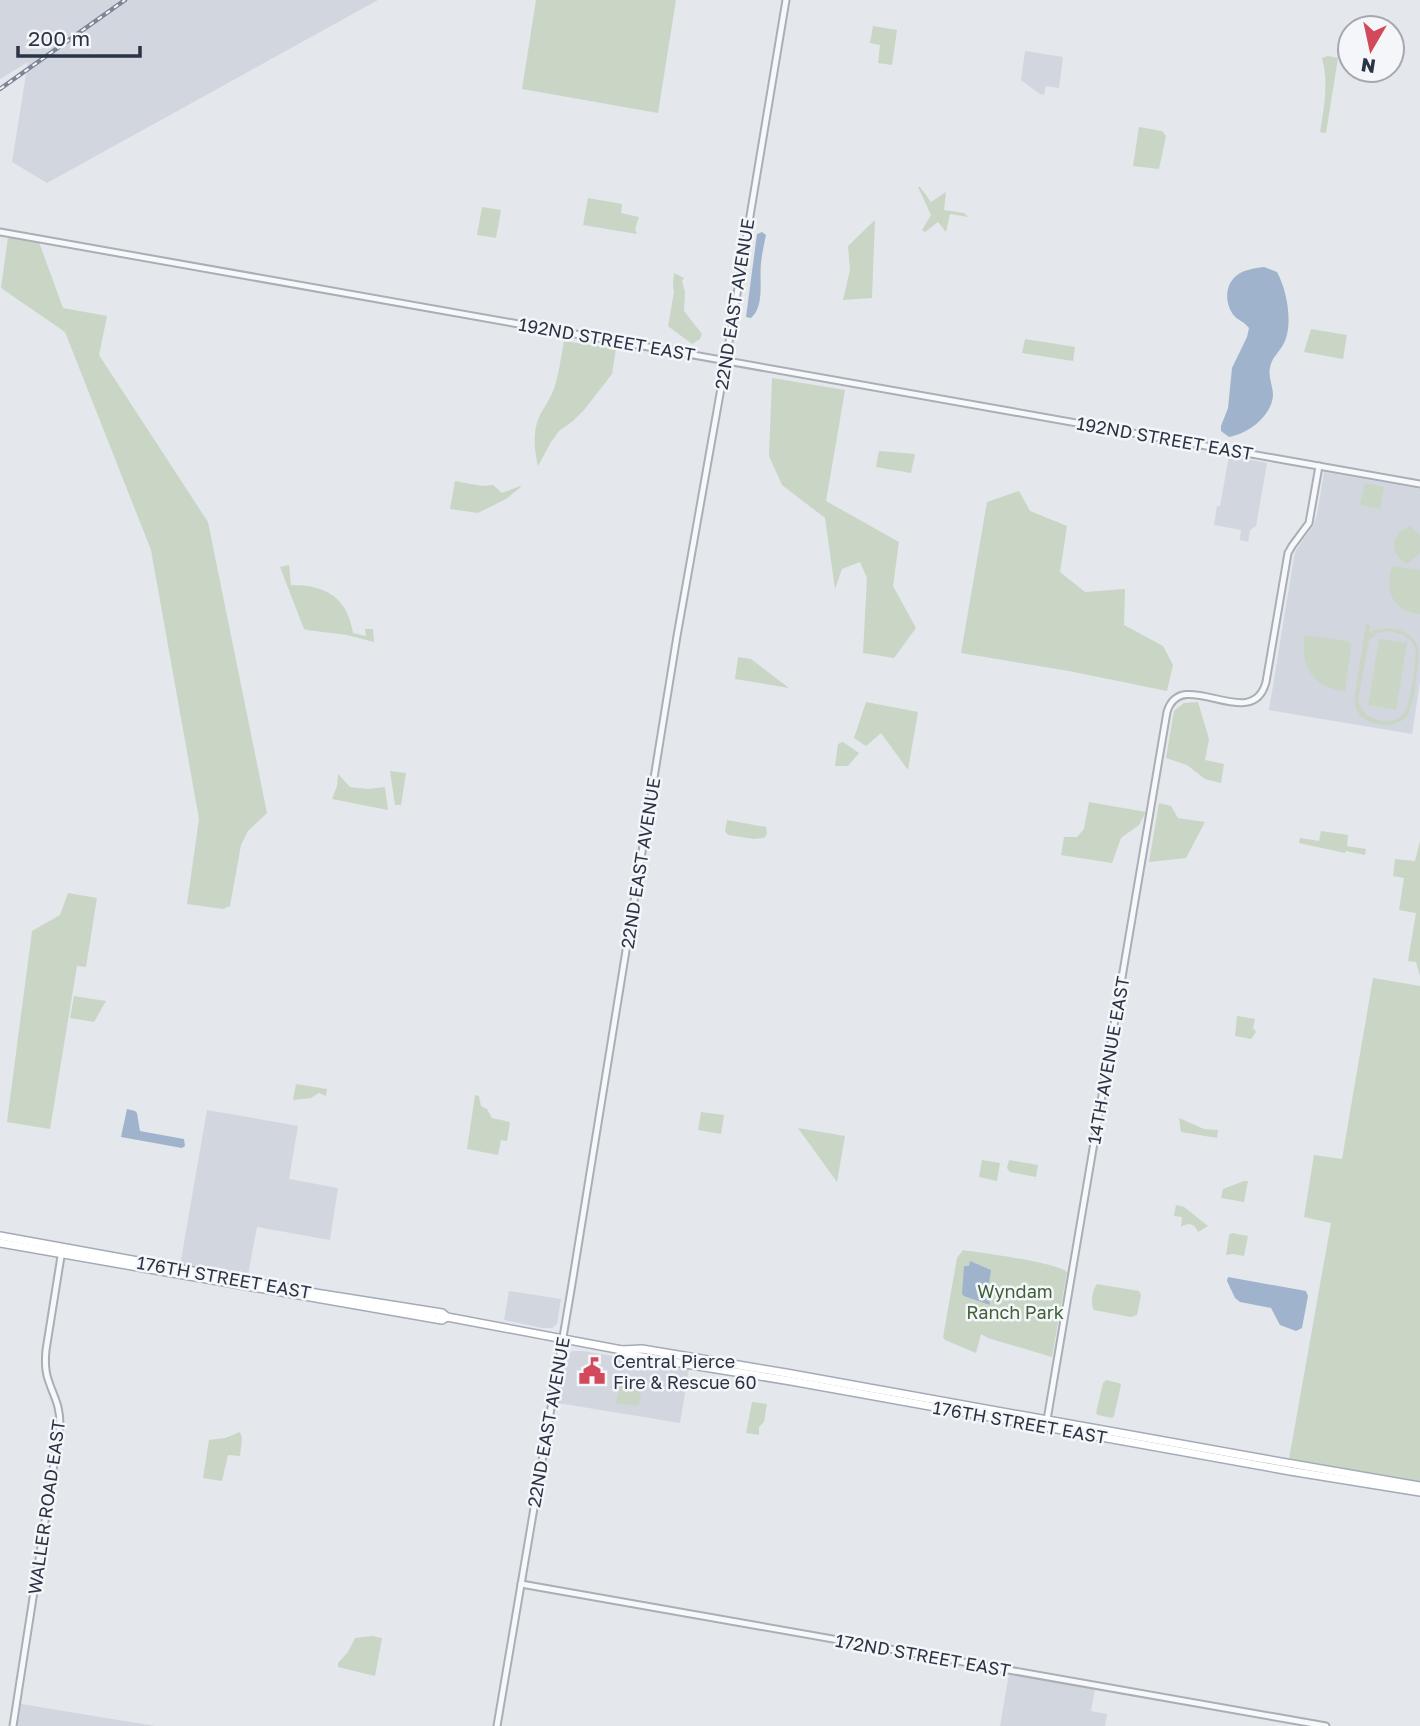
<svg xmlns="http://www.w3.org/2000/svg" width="1420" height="1726" font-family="'Golos Text',sans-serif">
	<rect width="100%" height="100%" fill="#e4e7ec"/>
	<!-- built -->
	<g fill="#d2d6de">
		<polygon points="0,0 378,0 47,183 12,162 28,62 0,79"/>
		<polygon points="1025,51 1063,57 1059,88 1046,86 1044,95 1040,94 1021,80"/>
		<polygon points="1229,456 1267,463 1256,526 1250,530 1248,542 1240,540 1241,530 1214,525 1217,506 1220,506"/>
		<polygon points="1324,472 1420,489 1420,682 1412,734 1269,710 1294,557 1296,550 1313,526 1317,515"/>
		<polygon points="207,1110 298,1126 289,1179 338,1188 330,1240 257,1227 248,1275 185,1265 181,1260"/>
		<polygon points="509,1291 561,1299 557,1324 552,1328 542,1328 504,1320"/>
		<polygon points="572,1351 583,1351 689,1369 680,1423 558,1403 567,1355"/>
		<polygon points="1009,1674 1095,1689 1091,1711 1107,1714 1105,1726 1000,1726"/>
		<polygon points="21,1704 155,1726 17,1726"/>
	</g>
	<!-- green -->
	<g fill="#c9d6c5" fill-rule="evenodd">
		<polygon points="536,0 676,0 658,113 522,89"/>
		<polygon points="873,26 897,30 892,65 878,63 880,45 870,43"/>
		<path d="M 1328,56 L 1338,58 L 1326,133 L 1320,132 C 1324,107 1329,83 1322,58 Z"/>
		<polygon points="1139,127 1162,131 1166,136 1159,169 1133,166"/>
		<polygon points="918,187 920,187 931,202 946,192 944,210 964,213 968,217 950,214 946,232 938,222 925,232 922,230 931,215"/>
		<polygon points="588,198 622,204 621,213 639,217 635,229 637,234 583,225"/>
		<polygon points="482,207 501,210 496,238 477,235"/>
		<polygon points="875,220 872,298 843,300 850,270 848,246"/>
		<polygon points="8,237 39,242 63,308 107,316 99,355 208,522 267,813 248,831 241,845 230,906 223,909 187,904 199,819 151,550 65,332 1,288"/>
		<polygon points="674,273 684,278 682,281 685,292 684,311 702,334 700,339 692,344 668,326 674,292 673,284"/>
		<polygon points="1311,329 1347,335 1343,359 1304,352"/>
		<polygon points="1025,339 1075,347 1073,361 1022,353"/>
		<path d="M 564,341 L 616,349 L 612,374 L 584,410 L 573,421 L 559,431 L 551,442 L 538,466 C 534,448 532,430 541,413 C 546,405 550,398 554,389 C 559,373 561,357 564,341 Z"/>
		<polygon points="772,378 845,390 826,501 899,542 893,586 916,628 894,658 863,653 867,578 860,562 842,569 835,589 825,518 782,485 769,456"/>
		<polygon points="879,451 915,454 911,473 876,467"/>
		<polygon points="455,481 482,486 493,485 502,493 520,486 521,487 506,499 478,513 450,509"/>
		<polygon points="1365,483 1384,487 1380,509 1360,505"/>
		<polygon points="1019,491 1030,511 1067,526 1060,572 1085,592 1125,589 1124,625 1163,646 1173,665 1167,691 1069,671 961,653 987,502"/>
		<path d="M 1410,526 L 1420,535 L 1420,553 L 1407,564 C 1388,553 1390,535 1410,526 Z"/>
		<path d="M 289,565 L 291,585 C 326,585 347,597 353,633 L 366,636 L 365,629 L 373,629 L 374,642 L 347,635 L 307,630 L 304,629 L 280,567 Z"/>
		<path d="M 1393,566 L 1420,570 L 1420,614 C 1394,612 1382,589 1393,566 Z"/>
		<path d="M 1366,624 L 1370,625 L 1369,633 C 1388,622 1419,631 1419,655 C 1417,669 1414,706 1407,716 C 1397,729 1372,727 1361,716 C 1355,709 1355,703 1355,695 ZM 1387,631 C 1402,633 1412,636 1416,652 C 1415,665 1411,702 1405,712 C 1393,730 1360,720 1358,699 L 1369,640 L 1378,633 Z"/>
		<path d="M 1305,635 L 1348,641 L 1351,646 L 1345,691 C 1313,688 1299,665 1305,635 Z"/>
		<polygon points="1379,639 1407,643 1396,710 1368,705"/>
		<polygon points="738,657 751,659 789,688 735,679"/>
		<polygon points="866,702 918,712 908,770 881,733 866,746 854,738"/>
		<polygon points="1198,702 1209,739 1205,760 1224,764 1221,783 1205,779 1187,765 1166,758 1174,711 1184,703"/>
		<polygon points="843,742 859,753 848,766 835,766 838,744"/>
		<polygon points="390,771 406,773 401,805 395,805"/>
		<polygon points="338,774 350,787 368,789 385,787 388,810 332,799 337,786"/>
		<polygon points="1089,802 1146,812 1139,825 1121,838 1112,863 1061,855 1064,837 1077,837 1084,829"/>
		<polygon points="1159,803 1171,806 1178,818 1205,822 1186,858 1149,862"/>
		<polygon points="727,820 766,827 767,834 764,838 754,839 728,835 725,831"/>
		<polygon points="1321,831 1348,835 1347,846 1366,849 1365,855 1346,851 1345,853 1299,843 1300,838 1319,841"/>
		<polygon points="1420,841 1420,976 1416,962 1408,961 1416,913 1399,910 1404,878 1393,876 1395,859 1415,861"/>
		<polygon points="68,893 97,898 86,967 77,966 50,1129 7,1122 32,931 60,915"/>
		<polygon points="1373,978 1420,986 1420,1482 1289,1459 1331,1223 1304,1217 1314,1155 1342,1159"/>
		<polygon points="74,996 106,1001 94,1022 70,1018"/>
		<polygon points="1237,1016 1255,1019 1253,1028 1256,1032 1251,1039 1235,1036"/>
		<polygon points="296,1084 327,1089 326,1096 319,1093 311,1098 293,1100"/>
		<polygon points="475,1095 479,1096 481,1106 487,1109 492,1118 510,1122 507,1141 501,1140 498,1155 467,1149"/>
		<polygon points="701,1112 724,1115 721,1134 698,1130"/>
		<polygon points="1179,1118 1204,1129 1218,1130 1217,1138 1181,1132"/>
		<polygon points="798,1128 845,1136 837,1182"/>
		<polygon points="982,1160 1000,1163 997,1181 979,1177"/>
		<polygon points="1009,1160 1038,1165 1036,1177 1010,1172 1007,1168"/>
		<polygon points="1244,1181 1248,1181 1244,1202 1221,1198 1223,1189"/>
		<path d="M 1176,1205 L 1184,1207 L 1208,1226 L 1198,1232 C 1195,1224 1188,1222 1181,1227 L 1182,1217 L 1174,1216 Z"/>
		<polygon points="1232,1233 1248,1236 1244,1256 1233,1254 1226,1255 1229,1235"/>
		<path d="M 963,1250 C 983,1253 1055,1262 1067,1272 L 1052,1357 L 988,1338 L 981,1334 L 976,1353 L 945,1340 L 943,1337 L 957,1258 Z"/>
		<path d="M 1097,1284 L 1139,1291 L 1141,1295 L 1137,1315 L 1131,1317 L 1094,1310 C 1090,1304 1092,1290 1097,1284 Z"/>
		<polygon points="1106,1380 1119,1383 1121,1385 1114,1416 1112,1418 1098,1415 1096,1413 1103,1383"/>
		<polygon points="624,1383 642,1386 639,1405 637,1406 616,1403 620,1385 624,1386"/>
		<polygon points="752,1402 767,1404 764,1422 759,1427 759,1435 746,1433"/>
		<polygon points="240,1432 242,1438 240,1456 228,1455 222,1481 203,1478 209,1440 225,1438"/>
		<polygon points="372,1636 382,1638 375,1676 338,1667 338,1663 348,1652 355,1638"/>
	</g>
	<!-- water -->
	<g fill="#9fb4cc">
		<path d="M 762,232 L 766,235 C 764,244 762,254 761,263 C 759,280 765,306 751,318 L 746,317 L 757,234 Z"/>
		<path d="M 1264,267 L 1277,272 C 1287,290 1294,326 1283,345 C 1279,352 1271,359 1270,368 C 1268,377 1273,386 1273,395 C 1272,416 1248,434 1229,437 L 1221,431 L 1221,426 L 1228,408 L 1232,368 L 1247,337 L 1249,328 C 1244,321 1236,320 1232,313 C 1225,302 1225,285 1236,276 C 1242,270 1255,268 1264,267 Z"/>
		<polygon points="127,1109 135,1111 137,1113 140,1131 184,1139 185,1146 182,1148 121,1137"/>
		<polygon points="970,1261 991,1270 988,1291 990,1305 964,1296 962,1294 964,1266 969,1266"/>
		<polygon points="1228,1277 1306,1291 1308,1296 1302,1328 1296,1331 1280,1325 1271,1308 1240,1302 1235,1298 1227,1281"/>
	</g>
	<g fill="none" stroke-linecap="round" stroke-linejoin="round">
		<defs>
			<g id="minor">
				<polyline points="0,232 1420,484"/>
				<path d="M 1046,1426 L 1167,712 C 1181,664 1252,735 1266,682 L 1288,553 L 1292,546 L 1309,523 L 1319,466"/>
				<polyline points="521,1584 1326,1726"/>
				<path d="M 13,1726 L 60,1425 C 60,1404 54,1398 48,1379 C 45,1370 45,1360 46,1350 L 62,1250"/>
				<polyline points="497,1726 571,1290 677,636 726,360 786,0"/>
			</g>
			<g id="major">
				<polyline points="0,1236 309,1292 442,1313 447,1317 622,1350 642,1349 786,1373 1253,1457 1420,1486"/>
				<polyline points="0,1243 442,1320 447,1317"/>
				<polyline points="622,1350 630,1355 791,1381 1290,1471 1420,1492"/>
			</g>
		</defs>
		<!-- minor casing -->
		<use href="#minor" stroke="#a9aeb7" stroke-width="9"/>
		<!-- major casing -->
		<use href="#major" stroke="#a3abb8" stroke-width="10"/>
		<!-- minor -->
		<use href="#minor" stroke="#f7f8fa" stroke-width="5"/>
		<!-- major -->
		<use href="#major" stroke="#fff" stroke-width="7"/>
		<defs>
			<polyline id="rail" points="0,89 125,0"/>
		</defs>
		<!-- rail casing -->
		<use href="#rail" stroke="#7d8696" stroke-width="4.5"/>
		<!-- rail -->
		<use href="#rail" stroke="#f4f6f9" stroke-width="2" stroke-dasharray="5" stroke-linecap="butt"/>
	</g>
	<!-- icons -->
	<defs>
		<symbol id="civic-bare" viewBox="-9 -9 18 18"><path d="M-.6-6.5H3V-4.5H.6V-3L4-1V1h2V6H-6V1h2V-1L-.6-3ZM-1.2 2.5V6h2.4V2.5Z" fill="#d1495b" stroke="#f4f6f9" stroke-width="2.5" paint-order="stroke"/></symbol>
	</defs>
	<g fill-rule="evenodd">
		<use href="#civic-bare" x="573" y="1352" width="38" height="38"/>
	</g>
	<g text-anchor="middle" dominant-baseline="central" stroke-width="5" stroke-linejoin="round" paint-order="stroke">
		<!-- street labels -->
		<g font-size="18" fill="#2b3445" stroke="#f4f6f9">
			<text transform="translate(734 304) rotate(-81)">22ND EAST AVENUE</text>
			<text transform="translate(607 339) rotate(10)">192ND STREET EAST</text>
			<text transform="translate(1165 438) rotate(10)">192ND STREET EAST</text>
			<text transform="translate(640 863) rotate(-81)">22ND EAST AVENUE</text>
			<text transform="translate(1108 1060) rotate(-80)">14TH AVENUE EAST</text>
			<text transform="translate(224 1277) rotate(10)">176TH STREET EAST</text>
			<text transform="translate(548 1422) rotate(-80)">22ND EAST AVENUE</text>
			<text transform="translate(1020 1422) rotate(10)">176TH STREET EAST</text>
			<text transform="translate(46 1507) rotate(-82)">WALLER ROAD EAST</text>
			<text transform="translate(923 1655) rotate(10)">172ND STREET EAST</text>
		</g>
		<!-- park labels -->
		<g font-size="18" fill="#3f6138" stroke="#f4f6f9">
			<text x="1015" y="1291">Wyndam<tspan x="1015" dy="21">Ranch Park</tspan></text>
		</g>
		<!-- poi labels -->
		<g font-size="18" fill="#2b3445" stroke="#f4f6f9" text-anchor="start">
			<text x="613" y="1361">Central Pierce<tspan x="613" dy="21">Fire &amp; Rescue 60</tspan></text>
		</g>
	</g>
	<!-- north arrow -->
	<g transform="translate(1371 49) rotate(189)"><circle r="33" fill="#f4f6f9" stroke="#a4a8b1" stroke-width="2"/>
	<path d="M0-5L12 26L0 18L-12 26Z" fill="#d1495b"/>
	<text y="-10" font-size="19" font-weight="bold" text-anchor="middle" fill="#2b3445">N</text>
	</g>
	<!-- scale -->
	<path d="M18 46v10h122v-10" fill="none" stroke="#2b3445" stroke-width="3.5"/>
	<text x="28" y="46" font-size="21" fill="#2b3445" stroke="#f4f6f9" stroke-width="5" paint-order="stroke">200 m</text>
</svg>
